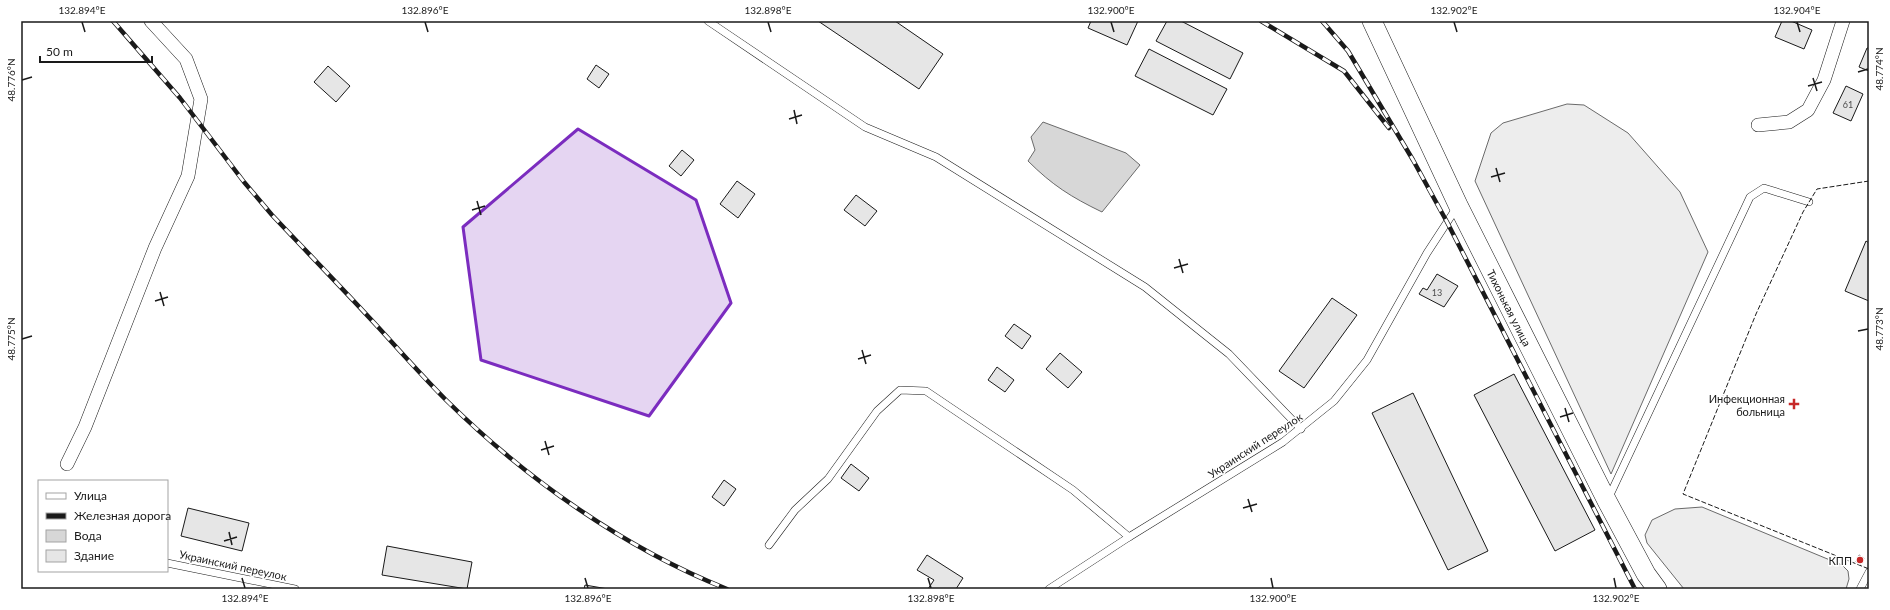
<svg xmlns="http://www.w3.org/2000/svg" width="1890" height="610" font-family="Lato,sans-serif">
	<rect width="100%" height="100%" fill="#fff"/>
	<!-- built -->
	<g fill="#ededed" stroke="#6a6a6a">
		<polygon points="1567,104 1584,105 1628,133 1680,192 1708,252 1611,474 1475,181 1491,133 1503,123"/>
		<polygon points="1702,507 1842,565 1848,571 1849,579 1846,589 1684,589 1647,543 1645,535 1652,520 1675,509"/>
	</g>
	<!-- water -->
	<path fill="#d7d7d7" stroke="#6a6a6a" d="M 1043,122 L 1126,153 L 1140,165 L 1102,212 C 1071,197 1052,185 1028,161 L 1035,150 L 1031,137 Z"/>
	<!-- building -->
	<g fill="#e6e6e6" stroke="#1a1a1a">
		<polygon points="818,21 895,21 943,54 919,89"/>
		<polygon points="1091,21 1138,21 1127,45 1088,28"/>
		<polygon points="1167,21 1181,21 1243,53 1230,79 1156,41"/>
		<polygon points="1782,21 1791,21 1812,30 1804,49 1775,37"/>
		<polygon points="1867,48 1869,48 1869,71 1859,67"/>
		<polygon points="1149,49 1227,89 1213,115 1135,76"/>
		<polygon points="596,65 609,74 599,88 587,79"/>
		<polygon points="328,66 350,86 336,102 314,82"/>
		<polygon points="1846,86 1863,94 1851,121 1833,113"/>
		<polygon points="682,150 694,160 681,176 669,166"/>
		<polygon points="737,181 755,194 738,218 720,204"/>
		<polygon points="856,195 877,211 865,226 844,210"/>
		<polygon points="1866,241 1869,243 1869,301 1845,291"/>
		<polygon points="1437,274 1458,286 1444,307 1419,294 1423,288 1427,290"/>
		<polygon points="1332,298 1357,315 1304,388 1279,371"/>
		<polygon points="1014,324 1031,336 1022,349 1005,336"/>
		<polygon points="1060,353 1082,372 1068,388 1046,369"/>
		<polygon points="997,367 1014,380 1005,392 988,380"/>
		<polygon points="1514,374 1595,530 1555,551 1474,395"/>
		<polygon points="1413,393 1488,551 1448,570 1372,413"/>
		<polygon points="851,464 869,478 859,491 841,478"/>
		<polygon points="724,480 736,489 724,506 712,497"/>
		<polygon points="188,508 249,523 242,551 181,536"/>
		<polygon points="387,546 472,562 467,589 382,575"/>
		<polygon points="927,555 963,578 956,589 928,589 934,580 917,570"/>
		<polygon points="1859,555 1864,558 1861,564 1856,562"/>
		<polygon points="585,585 608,589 584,589"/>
	</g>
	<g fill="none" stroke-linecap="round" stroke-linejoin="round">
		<defs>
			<g id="lane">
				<polyline points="708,21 865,127 936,157 1145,287 1229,354 1301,429"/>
				<polyline points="1608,499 1750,197 1764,188 1809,202"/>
				<polyline points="769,545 795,510 828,479 877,411 900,390 926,391 1073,490 1129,537"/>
				<polyline points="167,563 295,589"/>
				<polyline points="1049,589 1129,537 1283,442 1334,401 1367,360 1427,253 1457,207"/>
				<polyline points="1860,589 1869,572"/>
			</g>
			<g id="street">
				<polyline points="1758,125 1789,122 1808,110 1824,80 1843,21"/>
				<polyline points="67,464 85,427 155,248 188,176 201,99 186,59 151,21"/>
			</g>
			<g id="secondary">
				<path id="s1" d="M 1372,21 L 1458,205 L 1607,501 L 1646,574 L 1657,589"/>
			</g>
		</defs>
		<!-- lane casing -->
		<use href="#lane" stroke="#1a1a1a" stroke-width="8"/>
		<!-- street casing -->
		<use href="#street" stroke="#1a1a1a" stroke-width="14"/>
		<!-- secondary casing -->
		<use href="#secondary" stroke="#1a1a1a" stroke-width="20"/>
		<!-- lane -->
		<use href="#lane" stroke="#fff" stroke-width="7"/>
		<!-- street -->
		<use href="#street" stroke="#fff" stroke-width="13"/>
		<!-- secondary -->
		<use href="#secondary" stroke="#fff" stroke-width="19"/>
		<defs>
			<g id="rail">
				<path d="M 113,21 L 180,98 L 244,182 L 272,215 C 307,252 343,289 378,327 C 400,351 422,376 446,400 C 525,478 624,548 727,589"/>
				<polyline points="1261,21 1344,71 1389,128"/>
				<polyline points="1322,21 1348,51 1413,160 1447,222 1635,589"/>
			</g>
		</defs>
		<!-- rail casing -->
		<use href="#rail" stroke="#1a1a1a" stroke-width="4.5"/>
		<!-- rail -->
		<use href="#rail" stroke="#fff" stroke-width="3" stroke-dasharray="9" stroke-linecap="butt"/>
		<!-- fence -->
		<polyline stroke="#1a1a1a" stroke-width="1" stroke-dasharray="5 2" stroke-linecap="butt" points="1869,181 1817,189 1803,212 1756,314 1683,494 1869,569"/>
	</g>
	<!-- marked area -->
	<path fill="#7b2cbf" fill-opacity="0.2" stroke="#7b2cbf" stroke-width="3" stroke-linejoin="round" d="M 578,129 L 696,200 L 731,303 L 649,416 L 481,360 L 463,227 Z"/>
	<!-- ticks -->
	<path fill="none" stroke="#1a1a1a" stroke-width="1.5" d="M 82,22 L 85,32M 425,22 L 428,32M 768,22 L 771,32M 1111,22 L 1114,32M 1454,22 L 1457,32M 1797,22 L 1800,32M 1858,72 L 1868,69M 1813,78 L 1817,91M 22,80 L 32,77M 1808,86 L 1822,82M 794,110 L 797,124M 789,119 L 802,115M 1496,168 L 1500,182M 1491,177 L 1505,173M 477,201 L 481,215M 472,210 L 485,206M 1179,259 L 1183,273M 1174,268 L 1188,264M 160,292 L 164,306M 155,301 L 168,297M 1858,331 L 1868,329M 22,339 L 32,336M 862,350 L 866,364M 858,359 L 871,355M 1565,408 L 1569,422M 1560,417 L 1573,413M 545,441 L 549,455M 541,450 L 554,446M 1248,499 L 1252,512M 1243,508 L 1257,504M 229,532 L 232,545M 224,541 L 237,537M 242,578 L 245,588M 585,578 L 588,588M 928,578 L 931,588M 1271,578 L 1273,588M 1614,578 L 1616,588"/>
	<!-- markers -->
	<g fill="#c62828" stroke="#fff" stroke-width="1.5">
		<path d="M1792 398h4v4h4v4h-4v4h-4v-4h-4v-4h4z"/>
		<circle cx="1860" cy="560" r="4"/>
	</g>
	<g text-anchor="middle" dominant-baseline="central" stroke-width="3" stroke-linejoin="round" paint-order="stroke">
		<!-- number labels -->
		<g font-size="9" fill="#4d4d4d">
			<text x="1848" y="104">61</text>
			<text x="1437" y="292">13</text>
		</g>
		<!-- street labels -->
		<g font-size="11" fill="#1a1a1a" stroke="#fff">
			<text stroke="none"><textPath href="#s1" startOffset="318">Тихонькая улица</textPath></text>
			<text transform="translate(1255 445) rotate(-33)">Украинский переулок</text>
			<text transform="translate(233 565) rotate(12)">Украинский переулок</text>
		</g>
		<!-- poi labels -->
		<g font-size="11" fill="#1a1a1a" stroke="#fff" text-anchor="end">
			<text x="1785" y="398">Инфекционная<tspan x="1785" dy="13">больница</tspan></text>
			<text x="1852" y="560">КПП</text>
		</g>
	</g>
	<!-- border -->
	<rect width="1890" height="610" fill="none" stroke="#ffffff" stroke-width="44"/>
	<!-- legend -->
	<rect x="38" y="480" width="130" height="92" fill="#ffffff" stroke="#a3a3a3"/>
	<rect x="46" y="493" width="20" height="6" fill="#ffffff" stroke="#a3a3a3"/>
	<text x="74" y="500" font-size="12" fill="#1a1a1a">Улица</text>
	<rect x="46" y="513" width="20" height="6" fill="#1a1a1a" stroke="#a3a3a3"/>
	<text x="74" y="520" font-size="12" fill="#1a1a1a">Железная дорога</text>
	<rect x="46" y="530" width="20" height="12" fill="#d7d7d7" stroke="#a3a3a3"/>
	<text x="74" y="540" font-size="12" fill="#1a1a1a">Вода</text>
	<rect x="46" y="550" width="20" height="12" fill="#e6e6e6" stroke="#a3a3a3"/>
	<text x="74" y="560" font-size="12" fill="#1a1a1a">Здание</text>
	<!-- scale -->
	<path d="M40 56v6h112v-6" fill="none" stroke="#1a1a1a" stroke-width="2"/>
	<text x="46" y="56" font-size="12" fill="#1a1a1a" stroke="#ffffff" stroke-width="3" paint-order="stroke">50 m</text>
	<rect x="22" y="22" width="1846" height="566" fill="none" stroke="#1a1a1a" stroke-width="1.5"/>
	<g font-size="10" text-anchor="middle" fill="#1a1a1a">
		<text x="82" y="14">132.894°E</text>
		<text x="425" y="14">132.896°E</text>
		<text x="768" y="14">132.898°E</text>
		<text x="1111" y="14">132.900°E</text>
		<text x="1454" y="14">132.902°E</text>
		<text x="1797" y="14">132.904°E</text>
		<text transform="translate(1879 69) rotate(-90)" y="4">48.774°N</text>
		<text transform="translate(11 80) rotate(-90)" y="4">48.776°N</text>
		<text transform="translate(1879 329) rotate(-90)" y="4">48.773°N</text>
		<text transform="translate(11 339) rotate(-90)" y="4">48.775°N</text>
		<text x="245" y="602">132.894°E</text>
		<text x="588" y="602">132.896°E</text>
		<text x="931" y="602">132.898°E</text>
		<text x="1273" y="602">132.900°E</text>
		<text x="1616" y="602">132.902°E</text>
	</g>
</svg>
